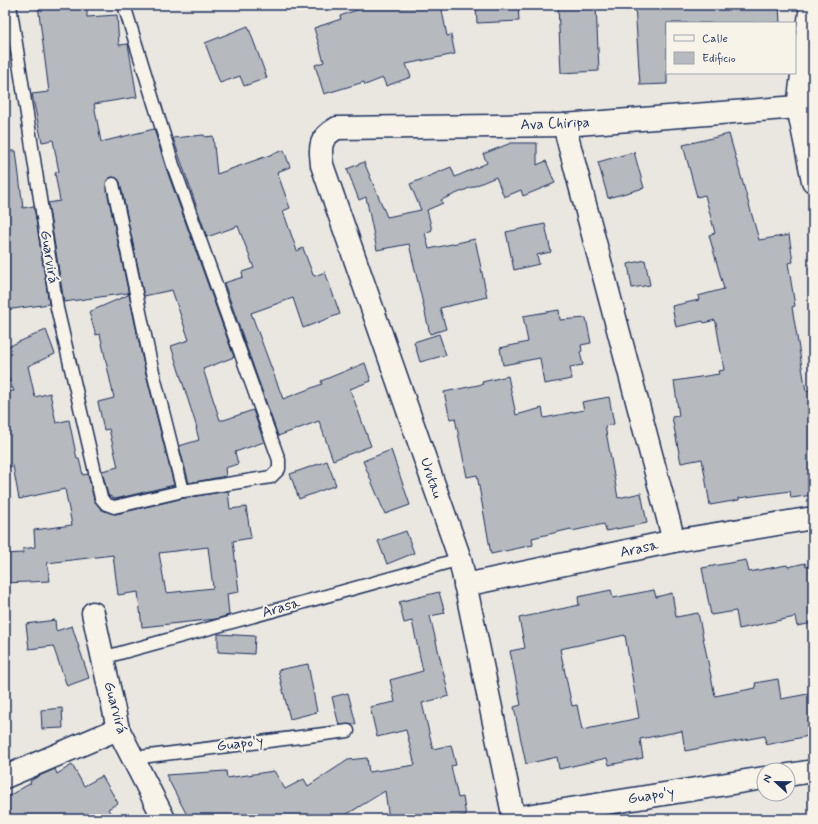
<svg xmlns="http://www.w3.org/2000/svg" width="818" height="824" font-family="Mynerve,sans-serif">
	<rect width="100%" height="100%" fill="#eae7e0"/>
	<filter id="ink" filterUnits="userSpaceOnUse"><feTurbulence type="fractalNoise" baseFrequency=".025" numOctaves="2"/><feDisplacementMap in="SourceGraphic" scale="8" xChannelSelector="R" yChannelSelector="G"/><feConvolveMatrix kernelMatrix="1 2 1 2 8 2 1 2 1" color-interpolation-filters="sRGB"/></filter>
	<g filter="url(#ink)">
		<!-- building -->
		<g fill="#b6babf" stroke="#1b2f5e" fill-rule="evenodd">
			<polygon points="38,5 87,5 87,17 117,15 119,45 128,44 137,97 94,104 101,142 154,129 166,168 234,357 203,369 220,420 224,420 253,410 264,442 235,452 238,464 225,468 226,476 189,483 179,446 199,440 196,428 197,428 171,346 189,340 172,290 144,296 120,182 118,179 112,177 108,179 106,186 144,366 174,485 115,499 108,495 102,471 118,467 109,429 104,430 98,402 114,398 100,334 96,335 89,312 128,295 128,293 64,302 48,203 60,201 55,173 59,172 53,140 42,142 32,94 49,92"/>
			<polygon points="370,5 441,5 447,36 451,35 455,54 406,64 411,77 386,86 383,78 365,85 364,82 324,94 315,65 324,62 314,28 341,19 340,16"/>
			<polygon points="476,5 518,5 519,21 477,23"/>
			<polygon points="558,5 596,5 599,71 561,73"/>
			<polygon points="635,5 779,5 780,23 667,23 667,84 640,85"/>
			<polygon points="248,26 267,78 244,86 240,76 220,83 205,43"/>
			<polygon points="729,134 759,240 789,235 793,262 788,263 795,306 792,307 806,391 813,390 813,495 791,498 790,491 739,498 739,500 710,505 702,459 681,463 672,417 679,416 674,381 719,374 718,371 724,370 716,323 715,320 704,323 703,321 676,327 672,306 699,300 698,296 724,289 709,235 715,233 705,195 697,197 683,145"/>
			<polygon points="204,135 205,137 213,136 217,174 284,150 290,167 277,172 290,208 283,211 297,251 303,248 313,275 315,276 325,272 340,314 303,328 293,298 251,313 283,399 322,384 321,381 365,363 371,381 350,389 371,446 333,460 319,421 278,436 224,283 243,277 242,272 254,268 238,226 207,237 173,138"/>
			<polygon points="511,143 537,143 537,165 546,161 555,183 523,196 521,190 504,197 496,177 441,200 443,203 427,210 432,230 425,233 429,249 475,239 487,297 440,308 446,329 430,334 409,244 377,250 366,197 359,200 347,169 364,162 387,217 421,210 410,184 451,167 455,177 487,163 483,154"/>
			<polygon points="5,151 16,151 23,208 34,206 49,304 5,310"/>
			<polygon points="634,152 644,188 608,198 598,162"/>
			<polygon points="545,224 551,252 537,255 539,264 514,270 506,232"/>
			<polygon points="645,260 650,285 632,288 628,264"/>
			<polygon points="559,310 560,320 586,318 591,343 581,345 582,351 580,352 583,365 570,367 572,379 544,384 540,358 503,365 500,348 528,342 523,316"/>
			<path d="M 46,330 L 55,354 L 28,366 L 35,397 L 50,393 L 56,423 L 69,420 L 77,459 L 79,459 L 83,475 L 88,474 L 94,500 L 101,509 L 116,514 L 184,498 L 228,491 L 230,509 L 246,507 L 251,538 L 233,541 L 239,592 L 227,594 L 229,615 L 216,619 L 142,627 L 138,592 L 118,595 L 113,555 L 47,563 L 50,581 L 5,583 L 5,554 L 23,553 L 23,549 L 35,547 L 34,530 L 72,525 L 65,489 L 19,499 L 13,466 L 5,468 L 5,392 L 14,391 L 5,371 L 5,348 ZM 208,547 L 213,588 L 166,593 L 159,553 Z"/>
			<polygon points="439,334 446,355 420,362 414,342"/>
			<polygon points="508,376 516,415 542,408 544,418 584,410 582,402 609,397 614,424 605,426 618,498 641,493 647,523 606,531 604,524 572,531 571,529 532,538 533,545 491,554 477,475 467,477 455,418 450,419 444,392 483,384 482,382"/>
			<polygon points="391,450 410,505 385,514 363,461"/>
			<polygon points="327,461 336,485 299,499 290,474"/>
			<polygon points="406,531 414,553 387,564 378,541"/>
			<polygon points="746,560 749,572 787,565 788,567 805,563 806,567 813,565 813,623 797,626 795,617 739,629 736,611 711,615 702,568"/>
			<path d="M 611,590 L 613,598 L 654,590 L 656,597 L 672,593 L 676,617 L 698,613 L 715,696 L 756,688 L 755,683 L 778,679 L 781,699 L 813,693 L 813,735 L 766,745 L 765,736 L 685,751 L 682,731 L 640,739 L 643,758 L 609,765 L 607,758 L 559,769 L 557,757 L 526,764 L 514,707 L 521,705 L 510,651 L 525,648 L 519,618 L 579,605 L 578,597 ZM 625,635 L 639,718 L 582,730 L 577,705 L 572,706 L 560,649 Z"/>
			<polygon points="439,592 445,613 430,616 449,696 422,703 433,749 451,745 456,765 451,766 458,798 463,797 466,816 449,819 389,819 385,791 339,819 189,819 166,775 226,771 227,778 274,771 285,789 304,779 308,786 348,760 367,758 369,772 415,765 406,730 377,737 370,707 395,702 390,680 423,671 412,621 404,623 399,602"/>
			<polygon points="55,620 56,631 72,626 89,678 67,686 53,646 29,649 26,624"/>
			<polygon points="218,634 255,636 254,654 218,652"/>
			<polygon points="308,664 317,712 290,719 278,670"/>
			<polygon points="348,693 356,724 339,725 332,697"/>
			<polygon points="62,708 63,728 42,729 41,710"/>
			<polygon points="72,765 84,786 102,776 118,803 108,809 114,819 5,819 5,798 31,783 30,781 39,776 55,769 57,774"/>
		</g>
		<g fill="none" stroke-linecap="round" stroke-linejoin="round">
			<defs>
				<g id="lane">
					<polyline points="10,5 57,308 101,498 106,504 114,507 183,491 271,477 279,469 279,460 173,165 124,5"/>
					<polyline points="113,184 151,364 183,491"/>
					<polyline points="102,658 460,559"/>
					<polyline points="133,758 348,731"/>
				</g>
				<g id="street">
					<polyline points="811,5 798,107 813,181"/>
					<polyline points="564,125 674,541"/>
					<polyline points="465,585 674,541 813,518"/>
					<polyline points="93,613 118,729 164,819"/>
					<polyline points="788,775 813,771"/>
					<polyline points="5,777 118,729"/>
					<polyline points="514,818 764,778"/>
					<path d="M 514,819 L 460,559 L 322,165 C 320,146 319,138 337,128 L 564,125 L 798,107"/>
				</g>
			</defs>
			<!-- lane casing -->
			<use href="#lane" stroke="#1b2f5e" stroke-width="15"/>
			<!-- street casing -->
			<use href="#street" stroke="#1b2f5e" stroke-width="25"/>
			<!-- lane -->
			<use href="#lane" stroke="#f7f3e8" stroke-width="12"/>
			<!-- street -->
			<use href="#street" stroke="#f7f3e8" stroke-width="22"/>
		</g>
	</g>
	<g text-anchor="middle" dominant-baseline="central" stroke-width="4" stroke-linejoin="round" paint-order="stroke">
		<!-- street labels -->
		<g font-size="15" fill="#1b2f5e" stroke="#f7f3e8">
			<text transform="translate(555 124) rotate(-2)">Ava Chiripa</text>
			<text transform="translate(49 257) rotate(81)">Guarvirá</text>
			<text transform="translate(431 478) rotate(71)">Urutau</text>
			<text transform="translate(639 549) rotate(-12)">Arasa</text>
			<text transform="translate(281 608) rotate(-16)">Arasa</text>
			<text transform="translate(115 708) rotate(75)">Guarvirá</text>
			<text transform="translate(240 744) rotate(-7)">Guapo'y</text>
			<text transform="translate(651 796) rotate(-9)">Guapo'y</text>
		</g>
	</g>
	<!-- margin -->
	<rect width="818" height="824" fill="none" stroke="#f7f3e8" stroke-width="20"/>
	<rect x="10" y="10" width="798" height="804" fill="none" stroke="#1b2f5e" stroke-width="1.5" filter="url(#ink)"/>
	<!-- legend -->
	<rect x="666" y="22" width="130" height="52" fill="#f7f3e8" stroke="#9fa5b1"/>
	<rect x="674" y="35" width="20" height="6" fill="#f7f3e8" stroke="#9fa5b1"/>
	<text x="702" y="42" font-size="12" fill="#1b2f5e">Calle</text>
	<rect x="674" y="52" width="20" height="12" fill="#b6babf" stroke="#9fa5b1"/>
	<text x="702" y="62" font-size="12" fill="#1b2f5e">Edificio</text>
	<!-- north arrow -->
	<g transform="translate(776 782) rotate(292)"><circle r="19" fill="#f7f3e8" stroke="#9fa5b1"/>
	<path d="M0-3L7 15L0 10L-7 15Z" fill="#1b2f5e"/>
	<text y="-6" font-size="11" font-weight="bold" text-anchor="middle" fill="#1b2f5e">N</text>
	</g>
</svg>
